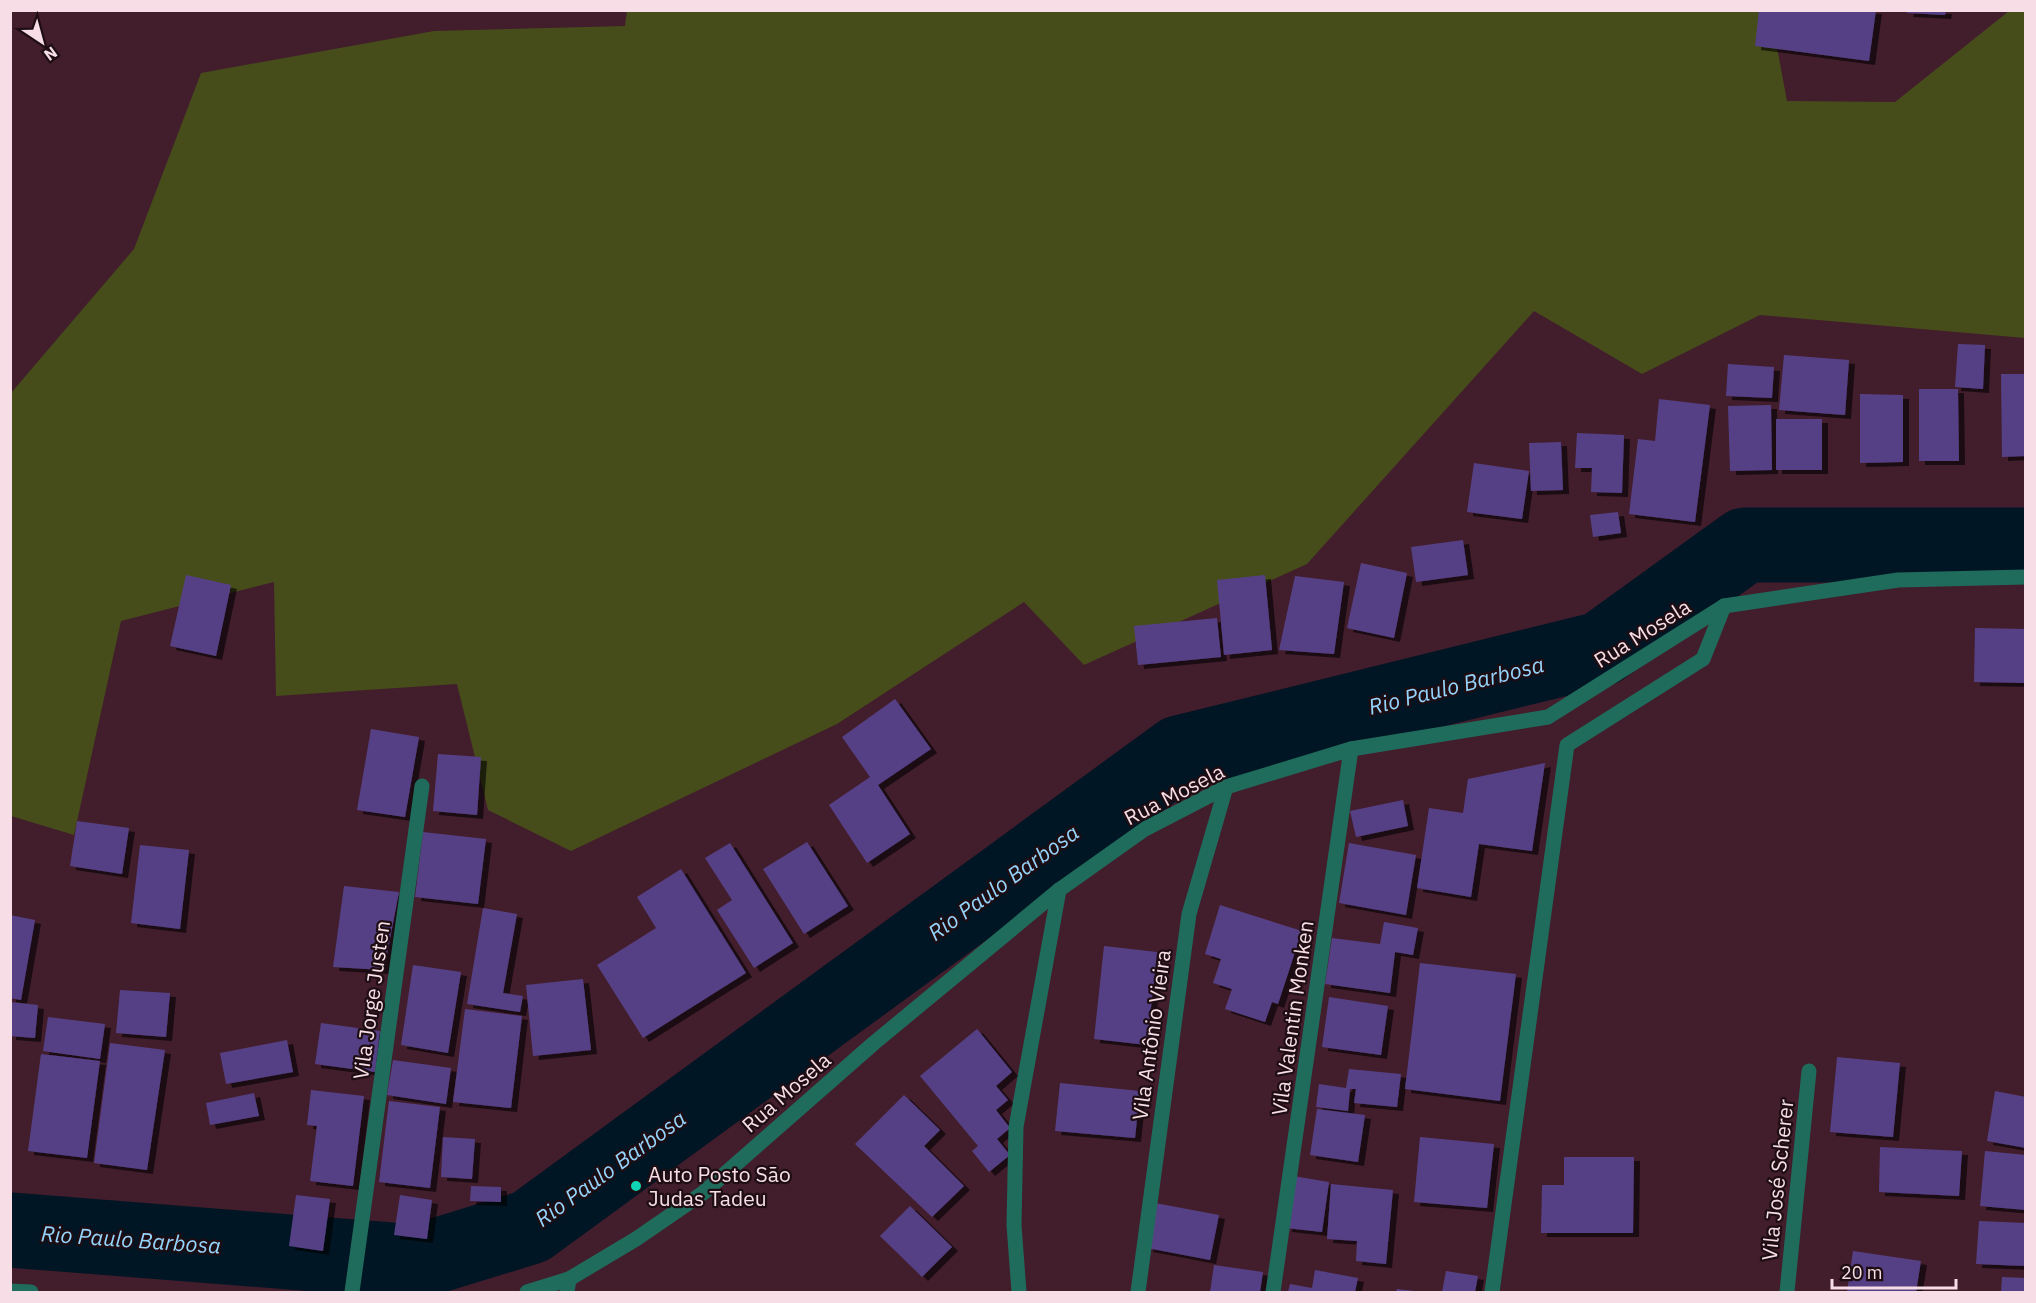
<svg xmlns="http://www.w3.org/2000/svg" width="2036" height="1303" font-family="'IBM Plex Sans',sans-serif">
	<defs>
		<filter id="shadow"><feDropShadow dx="6" dy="4" stdDeviation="0" flood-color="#0009"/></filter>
	</defs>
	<rect width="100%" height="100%" fill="#421d2c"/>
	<!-- green -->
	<polygon fill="#464d1a" points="627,10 1770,10 1787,101 1895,102 2009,11 2025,11 2025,338 1760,315 1642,374 1534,311 1307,564 1084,665 1024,602 837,724 571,851 488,810 457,684 276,696 274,582 121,621 74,835 11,816 11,393 134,249 201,73 434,31 625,26"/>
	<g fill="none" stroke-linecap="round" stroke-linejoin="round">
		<!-- river -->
		<polyline stroke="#001624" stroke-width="75" points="10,1230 416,1262 530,1227 1179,753 1601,649 1745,545 2026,545"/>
	</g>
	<!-- building -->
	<g fill="#564085" filter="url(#shadow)">
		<polygon points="1759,10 1876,10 1869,61 1755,46"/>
		<polygon points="1908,10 1946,10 1945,15 1907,13"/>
		<polygon points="1958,344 1985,345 1983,389 1955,387"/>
		<polygon points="1784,355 1849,360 1845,415 1779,410"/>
		<polygon points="1728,364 1774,367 1772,398 1726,396"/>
		<polygon points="2001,374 2026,374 2026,456 2002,457"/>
		<polygon points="1919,389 1958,389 1959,461 1919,461"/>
		<polygon points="1860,394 1903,395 1903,462 1860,463"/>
		<polygon points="1659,399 1710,405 1695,522 1629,514 1638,439 1655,441"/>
		<polygon points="1771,405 1772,470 1730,471 1728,406"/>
		<rect x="1776" y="419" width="46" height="51"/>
		<polygon points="1577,433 1624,435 1622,493 1591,492 1592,468 1575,468"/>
		<polygon points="1561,442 1563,490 1531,491 1529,443"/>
		<polygon points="1474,463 1529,471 1522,519 1467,512"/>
		<polygon points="1618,512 1621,533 1593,537 1590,515"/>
		<polygon points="1463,540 1468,575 1416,582 1411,547"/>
		<polygon points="1361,563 1407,573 1394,638 1347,628"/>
		<polygon points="186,575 231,585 216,656 170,646"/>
		<polygon points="1265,575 1272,650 1224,655 1217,580"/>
		<polygon points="1295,576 1344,582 1334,654 1279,650"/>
		<polygon points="1217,618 1221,657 1138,665 1134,626"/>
		<polygon points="1975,628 2026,629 2026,683 1974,682"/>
		<polygon points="895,699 931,749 878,785 910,834 867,863 829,805 870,777 842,737"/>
		<polygon points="371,729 419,737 405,817 357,810"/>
		<polygon points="438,754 481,757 477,815 433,811"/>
		<polygon points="1545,763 1532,851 1479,844 1471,897 1417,888 1429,808 1463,813 1468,779"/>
		<polygon points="1403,800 1408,826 1356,837 1350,811"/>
		<polygon points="77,821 129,828 122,874 70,866"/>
		<polygon points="423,832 486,839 478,904 415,897"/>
		<polygon points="807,842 848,906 804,934 763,869"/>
		<polygon points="730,843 793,943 754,968 717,910 732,900 705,858"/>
		<polygon points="1349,843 1416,855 1406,915 1339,903"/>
		<polygon points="140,845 189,850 180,929 131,923"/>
		<polygon points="681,869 746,973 643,1038 597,965 656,928 637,897"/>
		<polygon points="344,886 399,892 384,970 333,967"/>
		<polygon points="1220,905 1302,931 1278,1004 1272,1002 1265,1022 1225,1009 1232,989 1213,983 1221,959 1205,954"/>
		<polygon points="483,908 517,914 503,993 523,996 520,1012 467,1004"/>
		<polygon points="10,915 35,920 21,1000 10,998"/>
		<polygon points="1384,922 1418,928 1413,955 1395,952 1390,993 1325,984 1332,938 1380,944"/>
		<polygon points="1104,946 1157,952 1147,1045 1094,1039"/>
		<polygon points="1420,963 1516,974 1500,1101 1405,1089"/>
		<polygon points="413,965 461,972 448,1053 401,1045"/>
		<polygon points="583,979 591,1050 533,1056 526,985"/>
		<polygon points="120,990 170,993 166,1037 116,1033"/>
		<polygon points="1329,997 1388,1006 1381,1055 1322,1047"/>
		<polygon points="10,1002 38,1005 35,1038 10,1036"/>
		<polygon points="465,1009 522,1016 511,1108 453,1102"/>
		<polygon points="48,1017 105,1024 100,1059 43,1051"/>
		<polygon points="321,1023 380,1031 375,1072 315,1064"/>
		<polygon points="977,1029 1012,1072 996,1086 1008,1100 996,1110 1010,1128 997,1139 1010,1155 989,1172 972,1151 978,1146 920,1076"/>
		<polygon points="287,1040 293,1072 226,1084 220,1053"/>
		<polygon points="110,1043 165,1050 147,1170 94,1163"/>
		<polygon points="41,1054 100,1061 87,1158 28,1151"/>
		<polygon points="1837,1057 1900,1063 1893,1137 1830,1132"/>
		<polygon points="393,1060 451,1068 446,1104 387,1095"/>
		<polygon points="1349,1069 1401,1074 1397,1107 1354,1103 1356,1089 1350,1089 1348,1111 1316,1107 1319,1084 1346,1088"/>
		<polygon points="1060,1083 1140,1091 1135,1138 1055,1131"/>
		<polygon points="311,1090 364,1096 353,1186 310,1181 317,1126 307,1125"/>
		<polygon points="1995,1091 2026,1097 2026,1148 1987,1141"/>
		<polygon points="254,1093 259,1116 210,1125 206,1103"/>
		<polygon points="904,1095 940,1130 924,1146 964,1186 932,1217 855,1144"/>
		<polygon points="389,1101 440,1107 430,1188 379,1182"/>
		<polygon points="1317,1109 1365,1115 1358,1162 1310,1155"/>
		<polygon points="443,1137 475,1139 472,1179 441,1177"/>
		<polygon points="1420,1137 1494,1144 1487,1208 1414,1202"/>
		<polygon points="1880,1147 1962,1151 1959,1196 1879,1192"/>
		<polygon points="1985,1151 2026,1155 2026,1210 1980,1206"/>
		<polygon points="1564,1157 1634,1157 1633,1233 1541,1233 1542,1185 1564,1185"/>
		<polygon points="1293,1176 1329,1182 1322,1232 1286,1228"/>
		<polygon points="1331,1184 1393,1190 1386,1264 1356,1261 1357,1241 1327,1239"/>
		<polygon points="471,1186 501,1187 501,1202 470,1201"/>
		<polygon points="296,1195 330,1199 323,1251 289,1246"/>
		<polygon points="400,1195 432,1200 427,1239 394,1235"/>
		<polygon points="1155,1203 1219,1215 1210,1260 1147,1248"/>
		<polygon points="910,1206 952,1247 922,1277 880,1236"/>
		<polygon points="1979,1221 2026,1223 2026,1266 1976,1264"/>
		<polygon points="1853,1251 1921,1261 1916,1292 1847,1292"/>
		<polygon points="1214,1265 1263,1272 1260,1292 1210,1292"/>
		<polygon points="1315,1270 1358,1278 1355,1292 1288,1292 1290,1284 1312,1288"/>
		<polygon points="1446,1271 1478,1276 1475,1292 1442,1292"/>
		<polygon points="2002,1277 2026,1278 2026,1292 2001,1292"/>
		<polygon points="1397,1289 1414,1291 1414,1292 1396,1292"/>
	</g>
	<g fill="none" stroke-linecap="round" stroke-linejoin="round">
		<!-- service -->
		<g stroke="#206c5c" stroke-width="15">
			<polyline points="352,1292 422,786"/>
			<polyline points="567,1292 569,1279"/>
			<polyline points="1019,1292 1014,1225 1016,1127 1059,890"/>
			<polyline points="1138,1292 1189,914 1226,787"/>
			<polyline points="1273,1292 1351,749"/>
			<polyline points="1492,1292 1567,745 1703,659 1724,606"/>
			<polyline points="1787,1292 1809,1071"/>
		</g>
		<!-- tertiary -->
		<g stroke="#206c5c" stroke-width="15">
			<polyline points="10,1291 31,1292"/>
			<polyline points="527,1292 569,1279 636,1239 703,1193 874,1043 1059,890 1145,829 1226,787 1351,749 1548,717 1724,606 1898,580 2026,577"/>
		</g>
	</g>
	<!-- markers -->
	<circle fill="#10d5b4" stroke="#1e0e14" stroke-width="2" cx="636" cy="1186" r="6"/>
	<g text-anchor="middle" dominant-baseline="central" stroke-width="4.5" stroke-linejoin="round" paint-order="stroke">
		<!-- street labels -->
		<g font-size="21" fill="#f7dee6" stroke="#1e0e14">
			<text transform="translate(1642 633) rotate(-32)">Rua Mosela</text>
			<text transform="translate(1174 794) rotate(-27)">Rua Mosela</text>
			<text transform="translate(371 1000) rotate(-82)">Vila Jorge Justen</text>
			<text transform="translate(1292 1018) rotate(-82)">Vila Valentin Monken</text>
			<text transform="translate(1151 1035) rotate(-82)">Vila Antônio Vieira</text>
			<text transform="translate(786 1092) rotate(-41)">Rua Mosela</text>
			<text transform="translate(1777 1180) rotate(-84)">Vila José Scherer</text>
		</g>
		<!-- poi labels -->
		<g font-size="21" fill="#f7dee6" stroke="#1e0e14" text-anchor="start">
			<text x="648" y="1174">Auto Posto São<tspan x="648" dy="24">Judas Tadeu</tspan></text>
		</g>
		<!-- water labels -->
		<g font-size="22" font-style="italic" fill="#95d5fc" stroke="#1e0e14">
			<text transform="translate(1456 685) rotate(-14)">Rio Paulo Barbosa</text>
			<text transform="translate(1003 882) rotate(-36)">Rio Paulo Barbosa</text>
			<text transform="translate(610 1168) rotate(-36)">Rio Paulo Barbosa</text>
			<text transform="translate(131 1239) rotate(4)">Rio Paulo Barbosa</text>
		</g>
	</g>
	<!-- border -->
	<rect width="2036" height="1303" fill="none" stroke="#f7dee6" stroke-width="24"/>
	<!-- north arrow -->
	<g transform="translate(42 42) rotate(144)" stroke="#1e0e14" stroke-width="4.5" paint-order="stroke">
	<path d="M0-4.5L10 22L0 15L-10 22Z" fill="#f7dee6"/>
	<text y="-9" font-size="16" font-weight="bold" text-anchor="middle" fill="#f7dee6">N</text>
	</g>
	<!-- scale -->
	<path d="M1832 1279v9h124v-9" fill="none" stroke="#f7dee6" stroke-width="3"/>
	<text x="1841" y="1279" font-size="18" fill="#f7dee6" stroke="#1e0e14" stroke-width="4.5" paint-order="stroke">20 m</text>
</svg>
